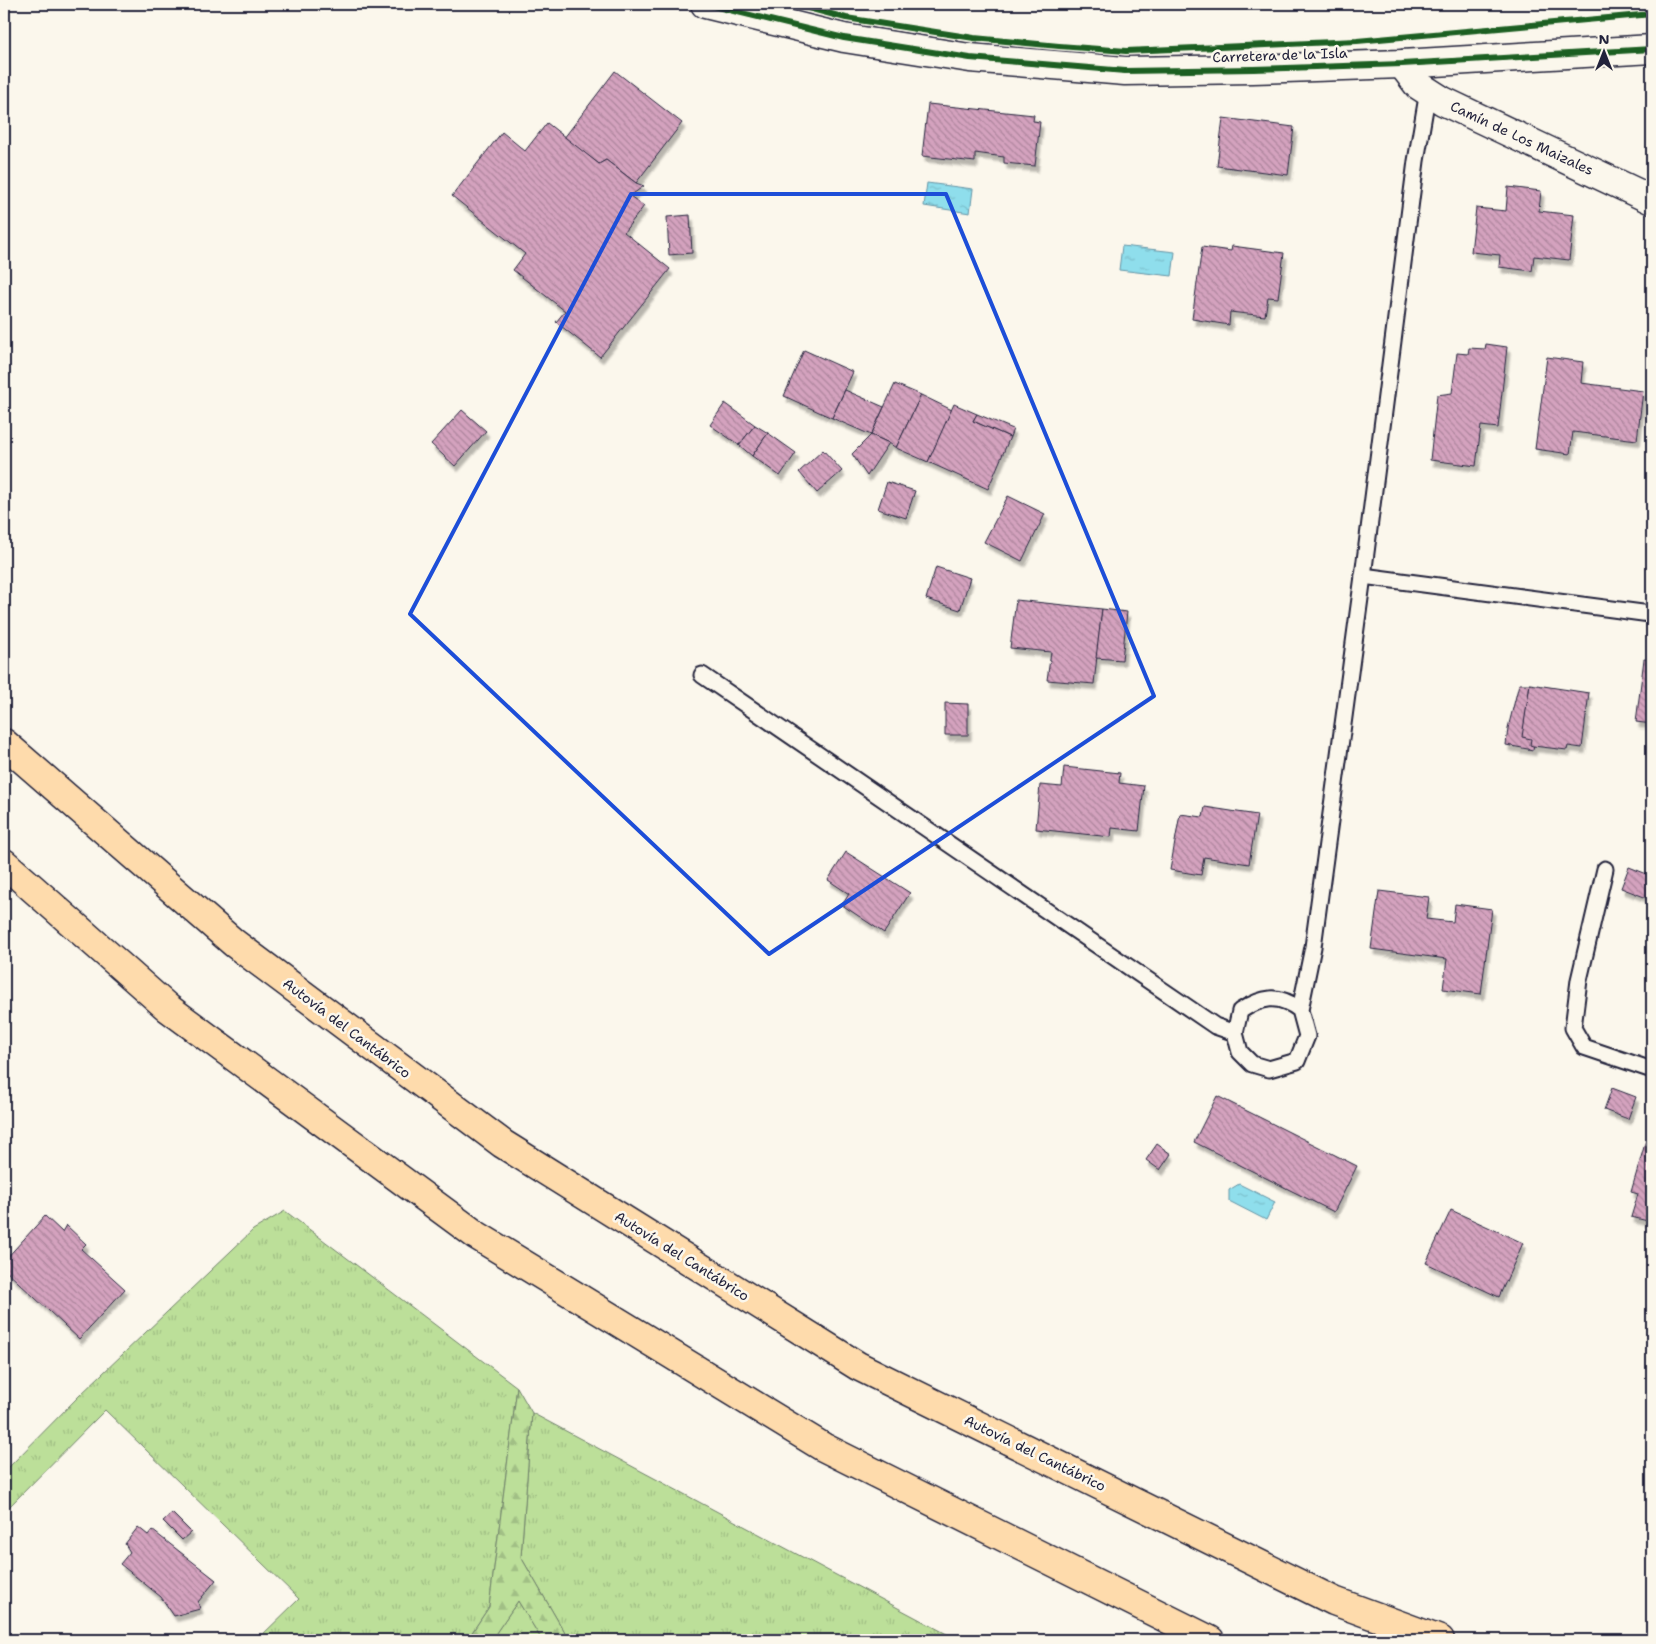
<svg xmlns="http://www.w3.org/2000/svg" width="1656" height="1644" font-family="'Shantell Sans',sans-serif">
	<defs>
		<pattern id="grass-tufts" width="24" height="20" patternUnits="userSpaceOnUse" patternTransform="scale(1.25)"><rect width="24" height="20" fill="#bcdf99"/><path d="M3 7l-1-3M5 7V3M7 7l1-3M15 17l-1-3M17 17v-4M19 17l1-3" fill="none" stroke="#a1bf85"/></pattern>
		<pattern id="forest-firs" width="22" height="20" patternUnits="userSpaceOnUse" patternTransform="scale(1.25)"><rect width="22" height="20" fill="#bcdf99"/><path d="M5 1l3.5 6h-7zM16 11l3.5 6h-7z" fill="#a1bf85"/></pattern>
		<pattern id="water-ripples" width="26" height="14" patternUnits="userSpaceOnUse" patternTransform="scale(1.25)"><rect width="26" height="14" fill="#8fdeec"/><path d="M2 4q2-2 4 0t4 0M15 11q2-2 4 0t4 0" fill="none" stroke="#7bbecb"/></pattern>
		<pattern id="building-back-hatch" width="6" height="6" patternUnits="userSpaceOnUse" patternTransform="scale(1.25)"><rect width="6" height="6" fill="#d4a2be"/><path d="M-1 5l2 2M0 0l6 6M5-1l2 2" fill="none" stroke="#ac849c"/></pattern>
		<filter id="shadow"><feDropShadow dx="3" dy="5.5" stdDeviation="1" flood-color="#0004"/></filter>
	</defs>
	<rect width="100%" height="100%" fill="#fbf7ec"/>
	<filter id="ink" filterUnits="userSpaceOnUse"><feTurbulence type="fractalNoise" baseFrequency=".02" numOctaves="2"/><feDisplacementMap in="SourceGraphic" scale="10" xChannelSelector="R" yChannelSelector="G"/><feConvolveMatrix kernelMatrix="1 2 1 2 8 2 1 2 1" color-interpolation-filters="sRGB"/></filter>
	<g filter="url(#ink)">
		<!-- grass -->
		<g fill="url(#grass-tufts)" stroke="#6f806a">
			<polygon points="285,1211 517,1387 489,1607 467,1640 257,1640 299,1599 105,1410 4,1512 4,1472 80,1395 253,1230"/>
			<polygon points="532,1413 958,1640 569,1640 521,1557"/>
			<polygon points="518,1601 542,1640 491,1640"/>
		</g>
		<!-- forest -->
		<polygon fill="url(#forest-firs)" stroke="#6f806a" points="517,1387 532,1413 521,1557 569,1640 542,1640 518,1601 491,1640 467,1640 489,1607"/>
		<!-- water -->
		<g fill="url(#water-ripples)" stroke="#6393a5">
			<polygon points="927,183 973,189 970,213 924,206"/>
			<polygon points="1122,246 1175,252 1172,276 1119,270"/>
			<polygon points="1239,1184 1275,1202 1266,1220 1229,1201 1229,1190"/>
		</g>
		<!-- building -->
		<g fill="url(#building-back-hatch)" stroke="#22223b" filter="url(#shadow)">
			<polygon points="615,71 682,123 636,183 606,160 599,164 564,138"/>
			<polygon points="928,104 1034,115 1033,121 1040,122 1035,166 1004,163 1004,157 975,153 975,162 922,156"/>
			<polygon points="1223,118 1294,127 1288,175 1217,166"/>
			<polygon points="547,123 599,164 606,160 636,183 644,186 630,196 644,206 624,232 670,269 600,357 556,322 565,311 513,270 525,254 452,196 502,132 525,151"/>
			<polygon points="1508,187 1541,191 1539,211 1574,215 1569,260 1534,256 1532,271 1499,267 1500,255 1471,252 1476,208 1506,211"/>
			<polygon points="690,215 692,253 669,255 667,217"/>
			<polygon points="1232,246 1284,253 1278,298 1268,297 1265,316 1230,312 1229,325 1192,319 1202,247 1231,251"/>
			<polygon points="1486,344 1507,347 1498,428 1481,426 1476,466 1430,460 1437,395 1452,393 1457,353 1468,354 1469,348 1485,349"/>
			<polygon points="804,350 853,372 832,418 784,396"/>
			<polygon points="1547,357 1583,362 1581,383 1643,391 1637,440 1573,432 1570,454 1535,449"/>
			<polygon points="895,384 921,395 896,448 889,443 871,435"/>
			<polygon points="845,390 884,407 871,435 832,418"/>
			<polygon points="921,395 952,410 928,462 896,448"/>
			<polygon points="725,403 755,425 739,445 710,425"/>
			<polygon points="954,404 977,414 973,421 1010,437 988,489 928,462"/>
			<polygon points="462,410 486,431 455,466 431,444"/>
			<polygon points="977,414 1013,429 1010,437 973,421"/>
			<polygon points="755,425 768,433 752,456 739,445"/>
			<polygon points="768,433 796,453 780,476 752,456"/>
			<polygon points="871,435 889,443 867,476 852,454"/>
			<polygon points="823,450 842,471 817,493 799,472"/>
			<polygon points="887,482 915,491 906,518 878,509"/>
			<polygon points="1008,496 1045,514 1022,561 984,542"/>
			<polygon points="936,567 970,578 960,610 926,599"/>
			<polygon points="1016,600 1102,609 1094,684 1047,680 1051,652 1010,648"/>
			<polygon points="1102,609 1127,612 1122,660 1096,658"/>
			<polygon points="1644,659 1652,660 1652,724 1636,722"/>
			<polygon points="1519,684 1530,684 1523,734 1535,736 1533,750 1506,745 1508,728"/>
			<polygon points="1530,684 1589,693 1582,748 1568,746 1567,750 1533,746 1530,745 1531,739 1522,737"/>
			<polygon points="945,703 968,704 968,735 945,735"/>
			<polygon points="1064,767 1120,773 1119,783 1144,786 1139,831 1112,828 1111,837 1036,829 1040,785 1062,787"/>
			<polygon points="1205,807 1257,815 1249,864 1204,857 1201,875 1170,870 1180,814 1203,817"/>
			<polygon points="846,852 910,893 884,933 842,905 849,894 828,880"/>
			<polygon points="1629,867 1652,876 1652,900 1621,888"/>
			<polygon points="1379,891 1429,897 1426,919 1453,922 1455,904 1492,909 1481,994 1443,989 1447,959 1371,949"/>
			<polygon points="1612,1088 1636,1097 1628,1119 1604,1110"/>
			<polygon points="1217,1096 1357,1166 1334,1212 1194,1142"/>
			<polygon points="1646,1140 1652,1142 1652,1222 1631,1217 1638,1194 1631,1192"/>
			<polygon points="1157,1144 1171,1154 1160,1170 1146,1160"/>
			<polygon points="1451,1210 1523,1243 1499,1297 1426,1263"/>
			<polygon points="45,1216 62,1232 66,1225 86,1244 81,1249 125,1289 79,1339 4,1269 4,1261"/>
			<polygon points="172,1513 191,1532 182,1540 163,1521"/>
			<polygon points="138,1527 148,1535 152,1530 216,1580 198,1602 200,1609 174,1616 161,1597 120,1564 130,1552 125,1544"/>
		</g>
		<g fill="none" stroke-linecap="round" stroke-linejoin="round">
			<defs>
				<g id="lane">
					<polyline points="1363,576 1650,614"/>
					<polyline points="702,675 1215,1026 1235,1033"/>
					<polyline points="1605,869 1579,980 1573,1028 1584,1047 1652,1070"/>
					<path d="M 1300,1010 C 1278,993 1262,997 1240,1011 L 1235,1033 L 1240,1052 L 1252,1064 L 1269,1069 L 1297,1061 L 1307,1036 L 1300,1010 L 1313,947 L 1363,576 L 1416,161 L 1428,91"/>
				</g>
				<g id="street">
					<polyline points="705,4 844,38 970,58 1125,71 1253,69 1402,64 1652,49"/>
					<polyline points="1402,64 1418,85 1443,101 1652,200"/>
				</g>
				<g id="highway">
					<polyline points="4,743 234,943 503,1144 858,1366 1334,1601 1440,1640"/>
					<polyline points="4,863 168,1008 476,1235 823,1447 1210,1640"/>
				</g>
			</defs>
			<!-- lane casing -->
			<use href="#lane" stroke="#22223b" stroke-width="19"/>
			<!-- street casing -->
			<use href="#street" stroke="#22223b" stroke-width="31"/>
			<!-- highway casing -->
			<use href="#highway" stroke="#22223b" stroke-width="31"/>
			<!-- lane -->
			<use href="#lane" stroke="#fbf7ec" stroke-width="15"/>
			<!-- street -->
			<use href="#street" stroke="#fbf7ec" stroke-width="28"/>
			<!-- highway -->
			<use href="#highway" stroke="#fedbac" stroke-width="28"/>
			<defs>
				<g id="cycleway">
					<polyline points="705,4 844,38 970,58 1125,71 1253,69 1402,64 1652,49"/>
					<polyline points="793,4 846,18 974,38 1059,46 1126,51 1357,41 1652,14"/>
				</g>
			</defs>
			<!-- cycleway casing -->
			<use href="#cycleway" stroke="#fbf7ec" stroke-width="9"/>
			<!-- cycleway -->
			<use href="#cycleway" stroke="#1b5e20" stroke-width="6"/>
		</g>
	</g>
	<!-- marked area -->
	<path fill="none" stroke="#1d4ed8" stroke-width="4" stroke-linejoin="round" d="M 631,194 L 946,194 L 1154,696 L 769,954 L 410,614 Z"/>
	<g text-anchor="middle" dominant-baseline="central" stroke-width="5" stroke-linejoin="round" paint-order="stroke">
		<!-- street labels -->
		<g font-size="14" fill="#22223b" stroke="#fbf7ec">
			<text transform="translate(1280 55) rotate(-2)">Carretera de la Isla</text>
			<text transform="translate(1522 138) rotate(25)">Camín de Los Maizales</text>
			<text transform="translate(347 1028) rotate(37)">Autovía del Cantábrico</text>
			<text transform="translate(682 1256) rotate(32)">Autovía del Cantábrico</text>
			<text transform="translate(1035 1453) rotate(26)">Autovía del Cantábrico</text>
		</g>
	</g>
	<!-- margin -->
	<rect width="1656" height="1644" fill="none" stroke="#fbf7ec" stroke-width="20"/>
	<rect x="10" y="10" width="1636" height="1624" fill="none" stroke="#22223b" stroke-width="2" filter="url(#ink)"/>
	<!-- north arrow -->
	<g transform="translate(1604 52)" stroke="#fbf7ec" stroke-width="4" paint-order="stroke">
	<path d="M0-4L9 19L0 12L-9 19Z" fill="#22223b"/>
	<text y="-8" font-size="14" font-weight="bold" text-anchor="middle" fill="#22223b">N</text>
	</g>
</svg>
